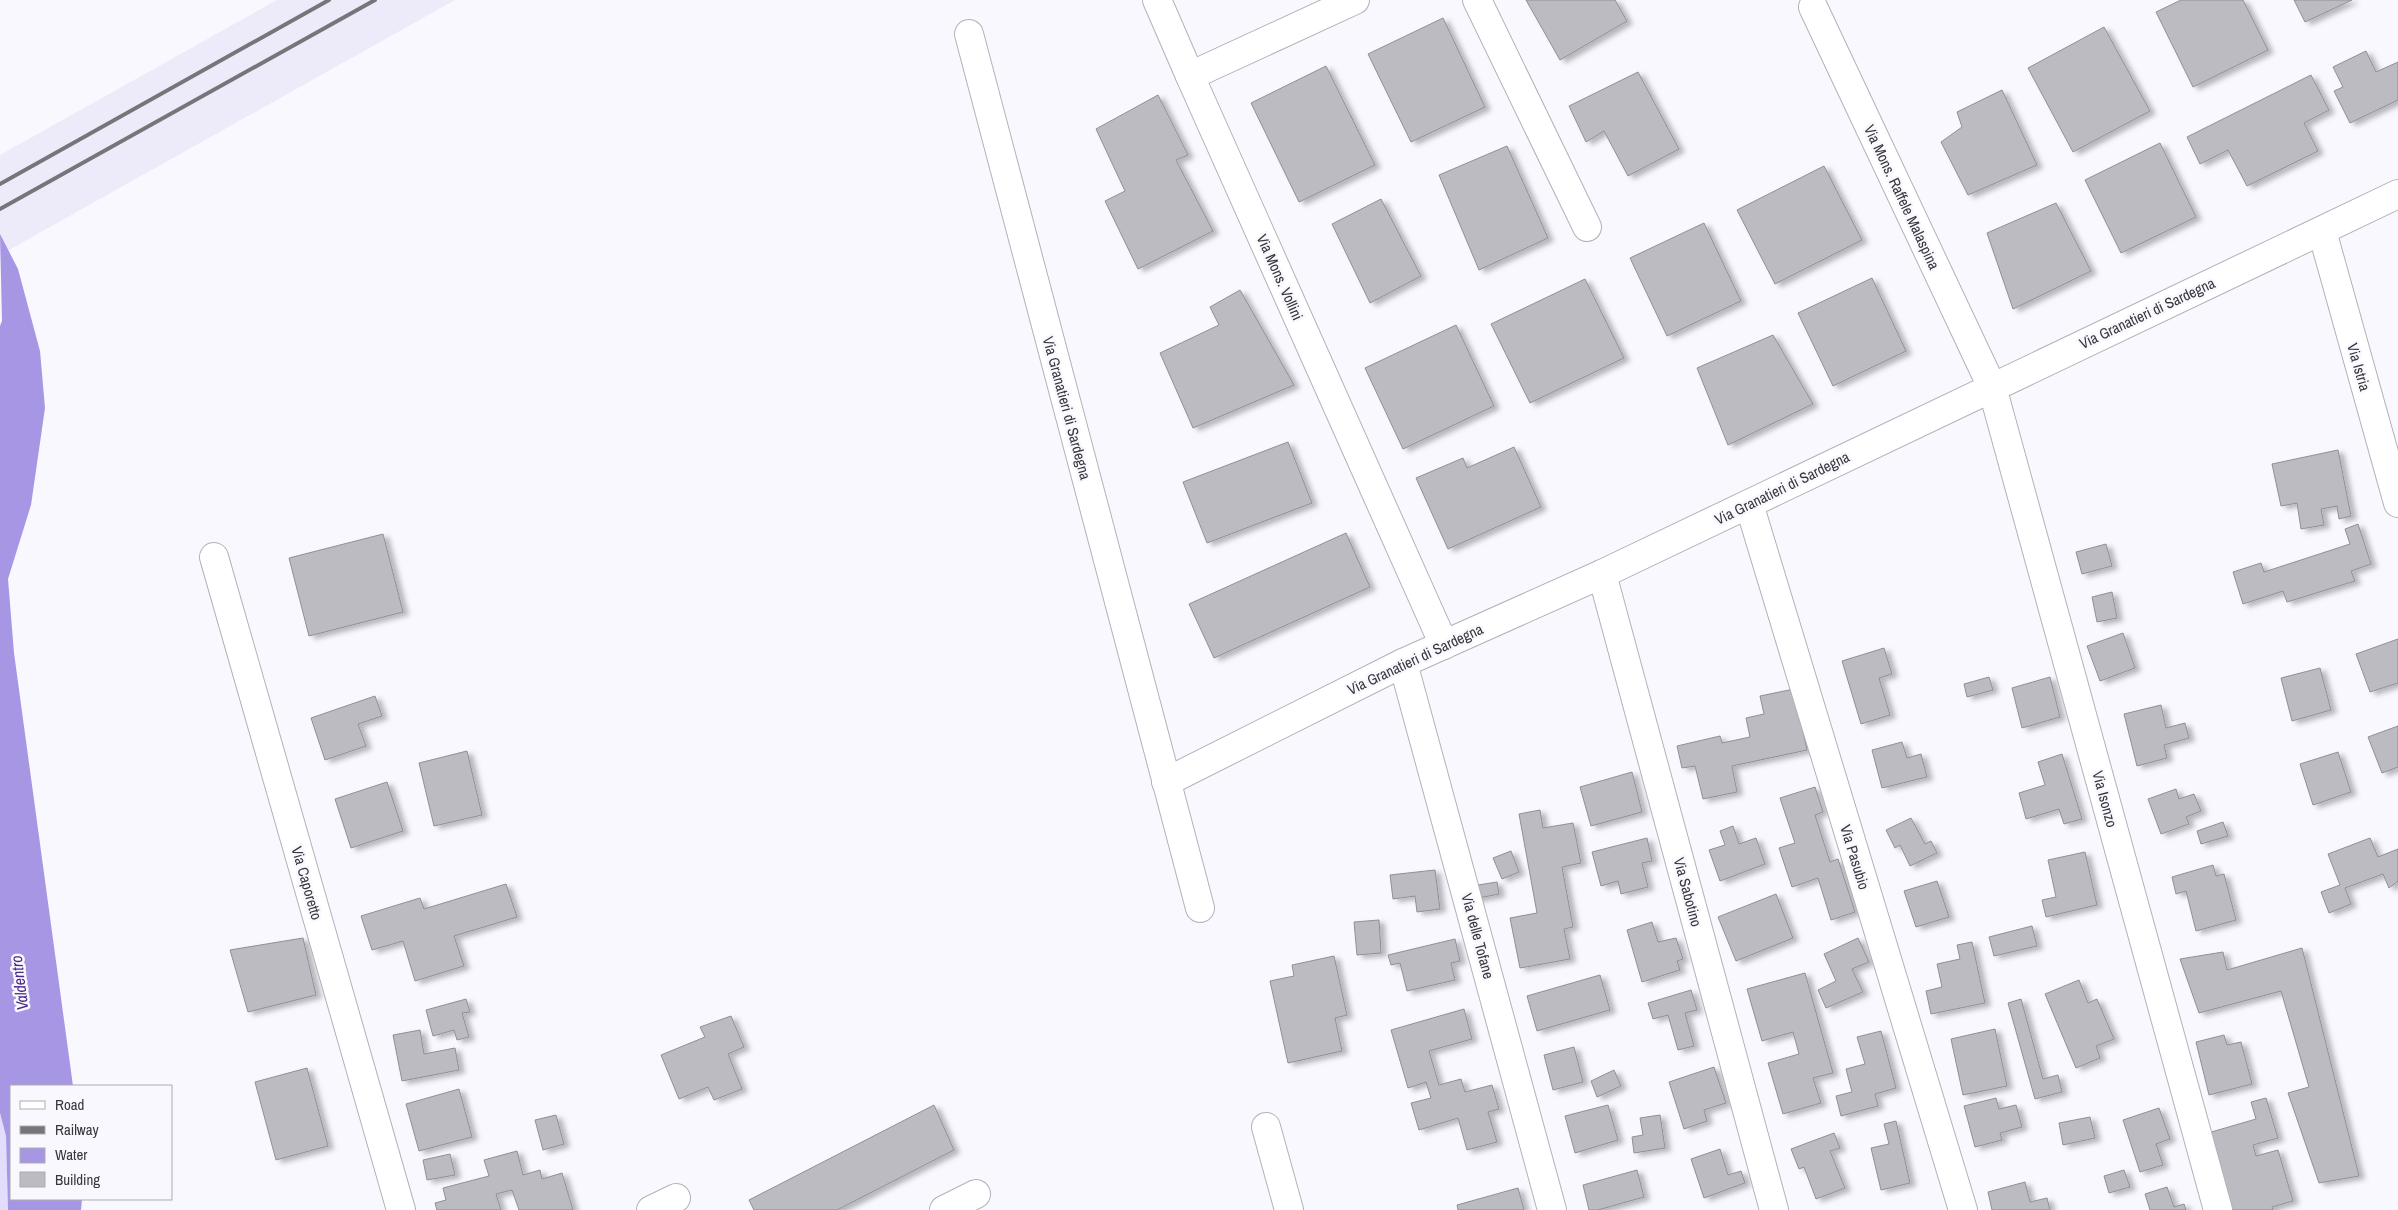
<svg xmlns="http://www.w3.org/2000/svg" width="2398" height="1210" font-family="'Archivo Narrow',sans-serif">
	<defs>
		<filter id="shadow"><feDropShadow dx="5.5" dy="3" stdDeviation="2.5" flood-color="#0004"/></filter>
	</defs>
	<rect width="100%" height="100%" fill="#f9f8ff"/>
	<!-- built -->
	<polygon fill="#edebfa" points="277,0 455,0 0,255 0,155"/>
	<!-- green -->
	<polygon fill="#e2ddfa" points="0,1113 6,1136 8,1210 0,1210"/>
	<!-- water -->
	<polygon fill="#a796e3" points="0,234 18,269 40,351 45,408 31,505 8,579 14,653 73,1086 11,1086 11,1199 82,1199 81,1210 8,1210 6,1136 0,1113 0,326 2,321"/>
	<!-- building -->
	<g fill="#bcbbc2" stroke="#908f96" filter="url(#shadow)">
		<polygon points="1526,0 1615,0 1627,21 1560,60"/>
		<polygon points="2181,0 2243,0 2268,50 2193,87 2156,12"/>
		<polygon points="2294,0 2352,0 2305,22"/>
		<polygon points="1443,18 1485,107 1411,142 1368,54"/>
		<polygon points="2104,27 2150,111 2073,152 2028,68"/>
		<polygon points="2366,51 2376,72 2398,62 2398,100 2350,123 2334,91 2343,87 2333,67"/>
		<polygon points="1326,66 1375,165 1299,202 1251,103"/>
		<polygon points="1638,72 1679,149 1628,176 1604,131 1586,142 1569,106"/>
		<polygon points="2311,75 2329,110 2304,123 2318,151 2247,186 2228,150 2200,164 2187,137"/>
		<polygon points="2002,90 2037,165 1968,195 1941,142 1962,127 1957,112"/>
		<polygon points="1158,95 1188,155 1176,160 1213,231 1138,269 1105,201 1125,191 1096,129"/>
		<polygon points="2160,143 2196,217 2121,253 2085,180"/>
		<polygon points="1507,146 1548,238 1479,270 1439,175"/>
		<polygon points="1824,166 1862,240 1775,284 1737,210"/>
		<polygon points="1381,199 1421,276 1370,303 1332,224"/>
		<polygon points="2056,203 2091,271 2013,309 1987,233"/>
		<polygon points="1704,223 1741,301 1667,336 1630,258"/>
		<polygon points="1872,278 1906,351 1833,386 1798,313"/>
		<polygon points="1585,279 1624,358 1530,403 1491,324"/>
		<polygon points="1240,290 1294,385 1193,428 1160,353 1219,325 1210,307"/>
		<polygon points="1456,325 1494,406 1403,449 1365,368"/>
		<polygon points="1773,335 1813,404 1728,445 1697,368"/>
		<polygon points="1288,442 1312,503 1207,543 1183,482"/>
		<polygon points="1514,447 1541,507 1448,549 1416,478 1463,458 1467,468"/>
		<polygon points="2338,450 2351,516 2339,519 2337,506 2321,509 2324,525 2301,529 2297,503 2281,506 2272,464"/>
		<polygon points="2358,524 2371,564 2351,571 2355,581 2287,602 2283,591 2243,604 2233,572 2261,563 2264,572 2350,544 2345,529"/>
		<polygon points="1346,533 1370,587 1214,658 1189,604"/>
		<polygon points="383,534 403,612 309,636 289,558"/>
		<polygon points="2106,544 2112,566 2082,574 2076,552"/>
		<polygon points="2112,592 2117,618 2097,622 2092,597"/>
		<polygon points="2123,633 2135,668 2100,681 2087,646"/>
		<polygon points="2398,639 2398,683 2370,692 2356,654"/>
		<polygon points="1884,648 1892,674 1879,678 1890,715 1861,724 1842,661"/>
		<polygon points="2320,668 2331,710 2292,721 2281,678"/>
		<polygon points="1989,677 1993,690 1967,697 1964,684"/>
		<polygon points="2050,677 2060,717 2022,728 2012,688"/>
		<polygon points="1794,689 1807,750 1732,766 1737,792 1703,799 1695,766 1682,768 1677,746 1720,736 1722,743 1750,737 1746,718 1764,714 1760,696"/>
		<polygon points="375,696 382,716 358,724 366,746 325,760 311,718"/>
		<polygon points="2161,705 2166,728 2185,723 2189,738 2164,745 2167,758 2137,766 2124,714"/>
		<polygon points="2398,726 2398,767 2382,773 2368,737"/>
		<polygon points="1902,742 1907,758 1921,754 1927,777 1882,788 1872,750"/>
		<polygon points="467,751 482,815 434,826 419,763"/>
		<polygon points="2338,752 2351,792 2313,805 2300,764"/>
		<polygon points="2062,754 2082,819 2064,824 2059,809 2026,819 2019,793 2045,785 2038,762"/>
		<polygon points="1632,772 1642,812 1591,826 1580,787"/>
		<polygon points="387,782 403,831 351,848 335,799"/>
		<polygon points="1815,787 1823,812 1815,815 1830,862 1838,859 1855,912 1831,920 1818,878 1792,887 1779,848 1795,843 1780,798"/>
		<polygon points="2176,789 2179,799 2194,794 2201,811 2186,817 2189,824 2161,834 2148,799"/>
		<polygon points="1540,810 1543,828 1573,823 1581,863 1562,867 1573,927 1564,929 1570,959 1520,968 1510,918 1537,913 1519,814"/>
		<polygon points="1911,818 1925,844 1931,841 1937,853 1910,866 1900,845 1895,848 1886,830"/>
		<polygon points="2223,822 2228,836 2201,844 2197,831"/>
		<polygon points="1733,826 1739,844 1756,838 1765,864 1720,881 1709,850 1725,845 1720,831"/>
		<polygon points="1647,838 1652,861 1642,863 1648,887 1621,894 1618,881 1601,886 1592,852"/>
		<polygon points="2370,838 2378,857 2398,849 2398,881 2389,888 2383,874 2345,888 2351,904 2329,913 2321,892 2340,885 2328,854"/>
		<polygon points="1511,851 1519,872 1502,879 1493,858"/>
		<polygon points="2085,852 2097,905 2046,917 2042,900 2056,897 2048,860"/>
		<polygon points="2213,865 2216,876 2224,874 2236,920 2196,931 2186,891 2176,894 2172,877"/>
		<polygon points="1435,870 1440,909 1417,912 1415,896 1393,899 1390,875"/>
		<polygon points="1937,881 1949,917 1916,927 1904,891"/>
		<polygon points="1497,882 1499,894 1474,899 1472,886"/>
		<polygon points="506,884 517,917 454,936 464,966 415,981 403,941 372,950 361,916 420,898 424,909"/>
		<polygon points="1776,894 1793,938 1736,961 1718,917"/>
		<polygon points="1379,920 1381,953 1357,955 1354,922"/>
		<polygon points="1652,922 1658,942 1676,938 1683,959 1677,961 1680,970 1642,982 1627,930"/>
		<polygon points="2032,926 2037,946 1994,956 1989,937"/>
		<polygon points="303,938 316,995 248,1012 230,950"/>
		<polygon points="1858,938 1869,962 1852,969 1863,992 1826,1008 1818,990 1836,981 1824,954"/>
		<polygon points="1455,939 1460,961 1451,963 1455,980 1407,991 1400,963 1391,965 1388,955"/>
		<polygon points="1972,942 1985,1003 1931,1014 1926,991 1942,987 1937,964 1960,959 1957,945"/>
		<polygon points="2302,948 2359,1176 2319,1183 2288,1093 2309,1087 2281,991 2199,1013 2180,959 2223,952 2227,970"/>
		<polygon points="1334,956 1347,1015 1335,1018 1342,1051 1288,1063 1270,981 1294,976 1292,965"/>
		<polygon points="1805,973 1833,1073 1813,1078 1821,1103 1783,1114 1768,1063 1799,1054 1793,1032 1762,1041 1747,989"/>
		<polygon points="1600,975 1610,1010 1537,1031 1527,996"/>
		<polygon points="2079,980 2088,1003 2097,999 2114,1039 2096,1046 2100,1058 2076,1068 2045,994"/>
		<polygon points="1691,990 1697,1010 1685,1013 1694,1046 1678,1050 1668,1015 1653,1019 1648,1003"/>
		<polygon points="466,999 470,1012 462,1013 469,1037 457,1040 454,1030 433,1036 426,1010"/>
		<polygon points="2021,999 2043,1079 2058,1075 2062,1092 2035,1099 2008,1003"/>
		<polygon points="1464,1009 1472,1039 1429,1051 1439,1085 1461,1079 1465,1092 1492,1085 1499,1109 1488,1112 1497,1142 1467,1150 1458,1118 1419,1130 1411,1103 1431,1098 1426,1082 1408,1088 1391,1030"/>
		<polygon points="731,1016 744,1047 728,1054 742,1089 714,1100 708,1087 679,1099 661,1055 705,1037 700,1027"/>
		<polygon points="1995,1029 2007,1086 1963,1095 1951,1039"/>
		<polygon points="420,1030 424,1054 455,1048 459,1070 402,1081 393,1035"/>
		<polygon points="1881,1031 1896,1088 1875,1094 1878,1106 1841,1116 1836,1096 1852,1092 1846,1069 1865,1064 1857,1037"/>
		<polygon points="2224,1035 2227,1045 2241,1042 2252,1084 2209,1095 2196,1042"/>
		<polygon points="1574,1047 1583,1082 1553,1090 1544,1055"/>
		<polygon points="1714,1067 1726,1103 1704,1110 1707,1121 1684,1129 1669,1082"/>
		<polygon points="307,1068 328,1146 276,1160 255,1082"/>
		<polygon points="1614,1070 1621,1086 1597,1097 1591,1081"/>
		<polygon points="459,1089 472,1137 419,1151 406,1104"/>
		<polygon points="1996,1098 1999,1109 2016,1105 2022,1127 2000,1133 2002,1140 1975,1147 1964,1106"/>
		<polygon points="2266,1098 2278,1138 2253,1145 2256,1156 2278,1150 2293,1201 2272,1207 2273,1210 2230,1210 2208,1133 2256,1119 2251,1102"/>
		<polygon points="934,1105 954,1150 837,1210 754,1210 749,1200"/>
		<polygon points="1608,1105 1618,1140 1575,1153 1565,1116"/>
		<polygon points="2159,1108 2170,1139 2156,1144 2163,1165 2140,1172 2123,1120"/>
		<polygon points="556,1115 564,1144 543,1150 535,1120"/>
		<polygon points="1660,1115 1665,1148 1634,1153 1632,1137 1643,1135 1640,1118"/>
		<polygon points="2090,1117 2095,1138 2063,1145 2059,1123"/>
		<polygon points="1896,1121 1910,1183 1881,1190 1871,1148 1889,1144 1884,1124"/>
		<polygon points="1834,1133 1840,1148 1830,1151 1845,1188 1816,1199 1804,1167 1799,1169 1791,1149"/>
		<polygon points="1720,1149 1728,1175 1741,1171 1745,1183 1704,1198 1691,1159"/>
		<polygon points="517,1151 523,1175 540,1170 542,1179 562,1173 573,1210 519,1210 512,1190 496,1194 501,1210 437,1210 435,1203 446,1200 443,1188 489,1176 484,1160"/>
		<polygon points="450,1154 455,1175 427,1180 423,1160"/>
		<polygon points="1637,1170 1644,1197 1598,1210 1589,1210 1583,1185"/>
		<polygon points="2124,1170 2130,1187 2109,1193 2104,1176"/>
		<polygon points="2025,1182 2030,1202 2047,1198 2050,1210 1992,1210 1988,1192"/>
		<polygon points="2167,1187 2174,1207 2184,1204 2186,1210 2150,1210 2145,1194"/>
		<polygon points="1518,1188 1524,1210 1458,1210 1457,1205"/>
	</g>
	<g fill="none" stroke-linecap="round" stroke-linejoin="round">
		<defs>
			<g id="minor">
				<polyline points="1157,0 1190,76"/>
				<polyline points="1355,0 1190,76 1444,645"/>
				<polyline points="1477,0 1587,227"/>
				<polyline points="1813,7 1992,387 2218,1210"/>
				<polyline points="969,34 1200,908"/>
				<polyline points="2322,231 2398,503"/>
				<polyline points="1749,504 1963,1210"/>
				<polyline points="214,557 401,1210"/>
				<polyline points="1602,574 1774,1210"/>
				<polyline points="1403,663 1552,1210"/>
				<polyline points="1166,782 1403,663 1602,574 2398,194"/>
				<polyline points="1266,1127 1289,1210"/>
				<polyline points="651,1210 676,1198"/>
				<polyline points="944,1210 976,1194"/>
			</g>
		</defs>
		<!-- minor casing -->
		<use href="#minor" stroke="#b3b1b9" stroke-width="30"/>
		<!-- minor -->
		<use href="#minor" stroke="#fff" stroke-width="28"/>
		<!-- rail -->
		<g stroke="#76757a" stroke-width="4">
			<polyline points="0,184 329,0"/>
			<polyline points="0,209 375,0"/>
		</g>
	</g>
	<g text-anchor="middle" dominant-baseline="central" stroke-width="5" stroke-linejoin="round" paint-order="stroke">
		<!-- street labels -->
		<g font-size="15" fill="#38373a" stroke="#f9f8ff">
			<text transform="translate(1902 197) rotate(65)">Via Mons. Raffele Malaspina</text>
			<text transform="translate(1280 277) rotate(66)">Via Mons. Vollini</text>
			<text transform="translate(2147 313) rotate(-25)">Via Granatieri di Sardegna</text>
			<text transform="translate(2359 367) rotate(74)">Via Istria</text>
			<text transform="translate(1067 408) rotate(75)">Via Granatieri di Sardegna</text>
			<text transform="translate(1782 488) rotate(-26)">Via Granatieri di Sardegna</text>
			<text transform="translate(1415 659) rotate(-25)">Via Granatieri di Sardegna</text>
			<text transform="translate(2105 799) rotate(75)">Via Isonzo</text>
			<text transform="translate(1855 857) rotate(73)">Via Pasubio</text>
			<text transform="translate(307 883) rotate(74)">Via Caporetto</text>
			<text transform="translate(1688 892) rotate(75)">Via Sabotino</text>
			<text transform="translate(1478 936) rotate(75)">Via delle Tofane</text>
		</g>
		<!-- water labels -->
		<g font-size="16" font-style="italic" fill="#482a84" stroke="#f9f8ff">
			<text transform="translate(19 983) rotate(-97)">Valdentro</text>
		</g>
	</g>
	<!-- legend -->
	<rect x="10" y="1085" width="162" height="115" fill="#f9f8ff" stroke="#acabb0"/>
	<rect x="20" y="1101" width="25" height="8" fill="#ffffff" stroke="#acabb0"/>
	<text x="55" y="1110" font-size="15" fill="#38373a">Road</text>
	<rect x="20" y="1126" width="25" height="8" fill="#76757a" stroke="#acabb0"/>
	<text x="55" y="1135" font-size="15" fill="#38373a">Railway</text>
	<rect x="20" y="1148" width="25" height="15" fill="#a796e3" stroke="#acabb0"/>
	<text x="55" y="1160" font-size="15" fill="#38373a">Water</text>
	<rect x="20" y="1172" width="25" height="15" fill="#bcbbc2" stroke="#acabb0"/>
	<text x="55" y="1185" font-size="15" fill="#38373a">Building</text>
</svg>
